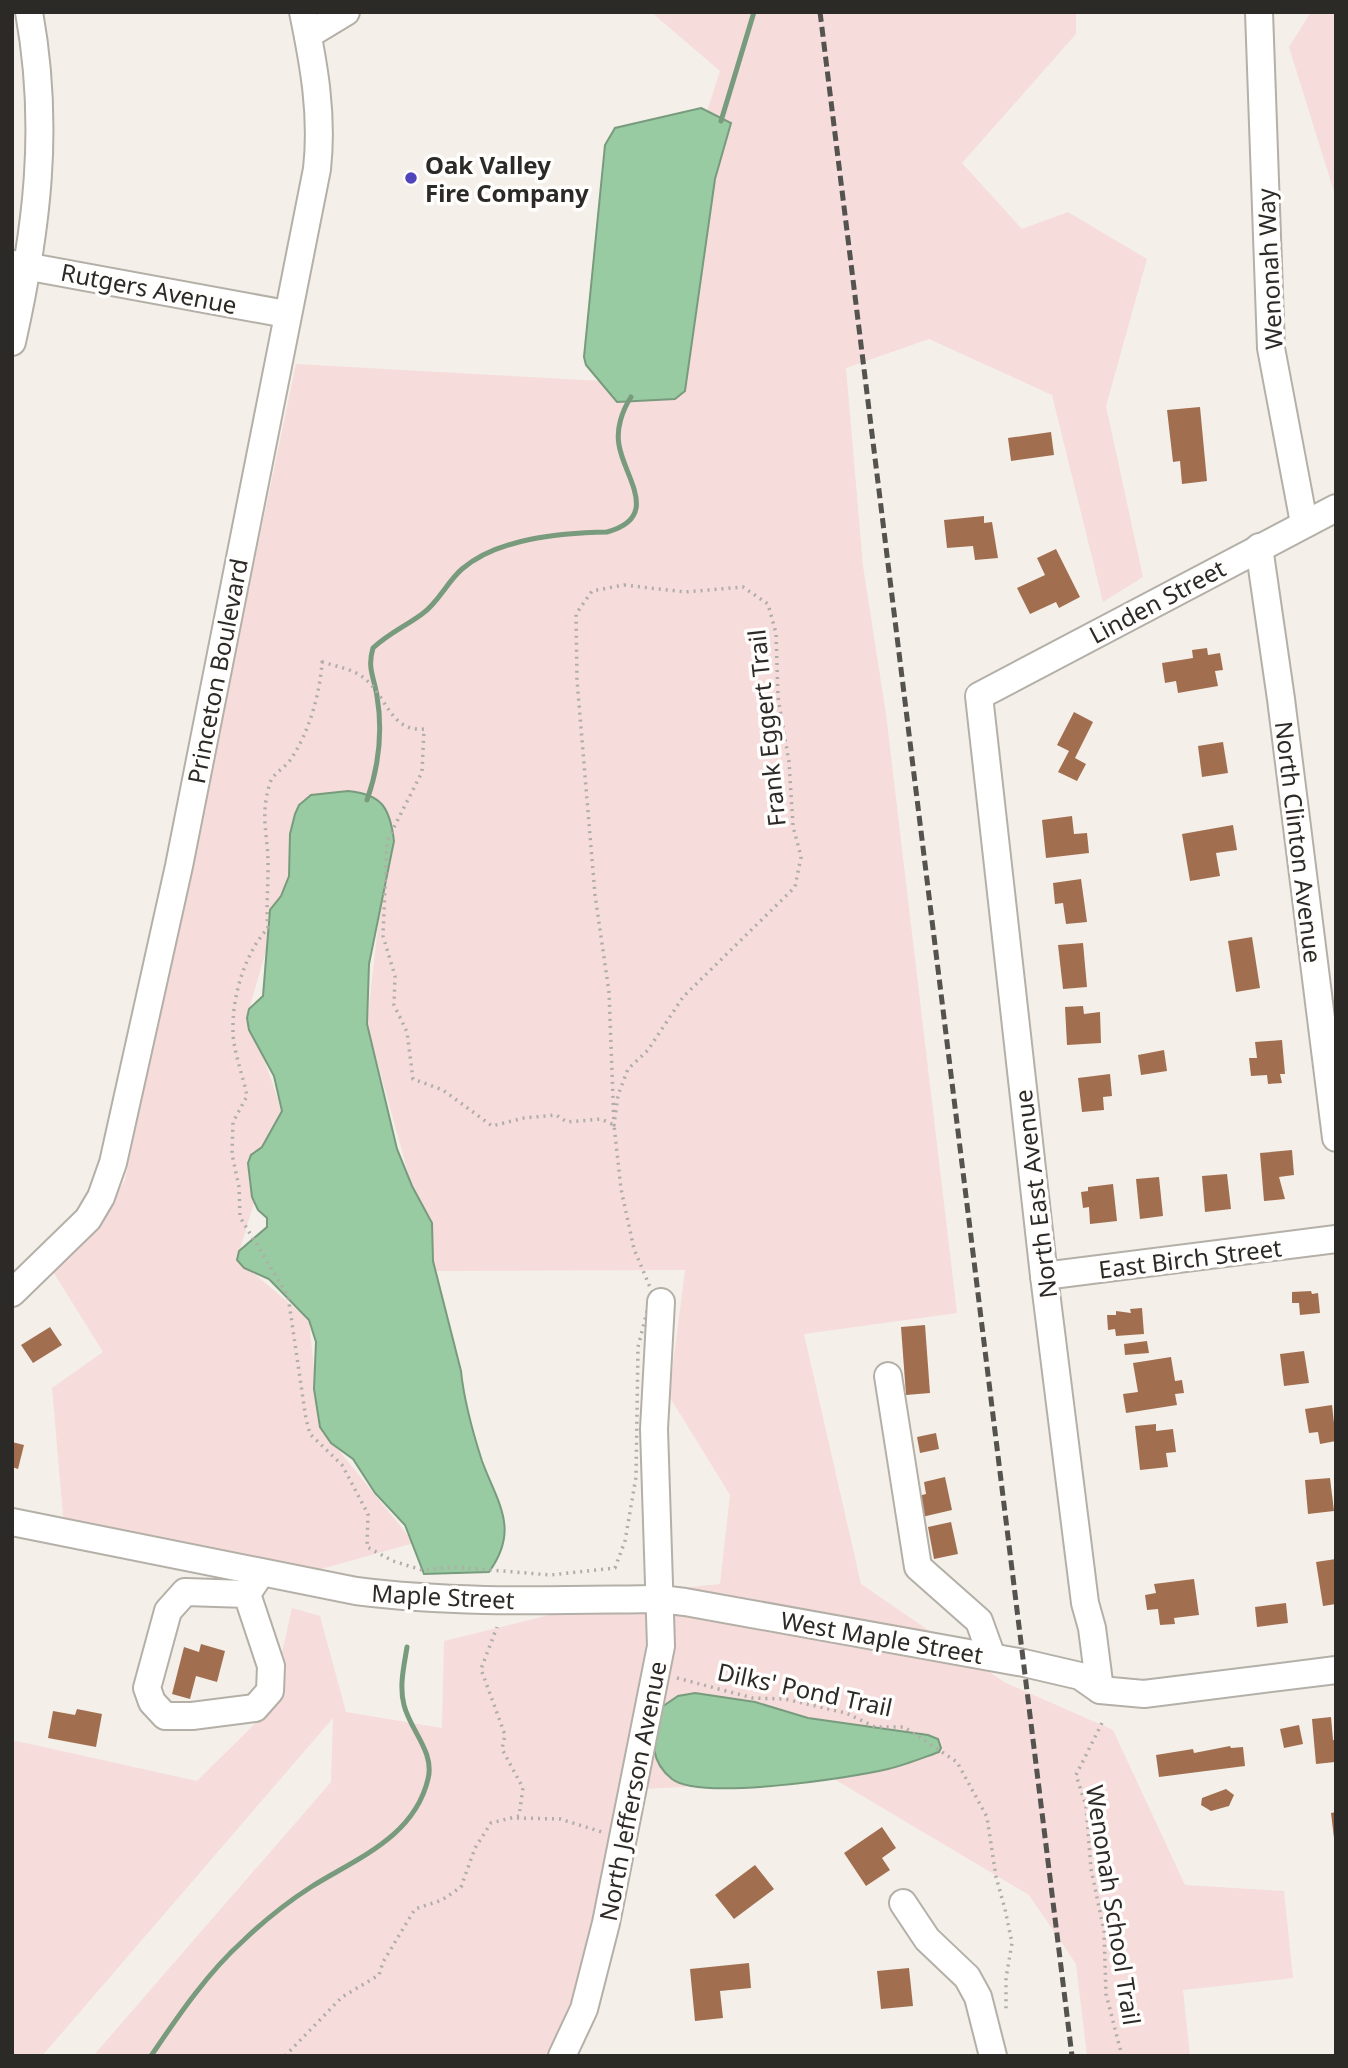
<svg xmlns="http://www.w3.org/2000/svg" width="1348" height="2068" font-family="'Noto Sans',sans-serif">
	<rect width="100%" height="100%" fill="#f4f0e9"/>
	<!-- green -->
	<g fill="#f6dcdb">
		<polygon points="651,12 1076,12 1076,34 962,163 1022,229 1068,212 1147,259 1106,406 1143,577 1103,602 1052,395 929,339 846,368 863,566 886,714 957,1313 804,1334 861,1584 1004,1682 1113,1730 1185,1885 1284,1891 1293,1978 1183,1990 1190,2056 1087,2056 1076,1964 1029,1895 834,1779 624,1790 563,2056 93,2056 331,1782 333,1718 42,2056 12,2056 12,1740 197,1781 269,1710 292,1608 320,1616 346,1712 442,1728 444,1641 644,1592 720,1584 730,1495 669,1396 685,1270 435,1271 367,1024 390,820 311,795 248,1013 282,1111 237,1259 309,1320 320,1427 414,1543 300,1575 64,1527 52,1388 103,1352 52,1270 96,1229 125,1180 296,364 620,382 720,71"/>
		<polygon points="1311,12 1336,12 1336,198 1289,47"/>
	</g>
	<!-- water -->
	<g fill="#99cba2" stroke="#789b7d" stroke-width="2">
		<polygon points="701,108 731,123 715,179 685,391 675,399 617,402 586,365 584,357 605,145 615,128"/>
		<path d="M 348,791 C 382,794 390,808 394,841 L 369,964 L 367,1024 L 397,1149 L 412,1186 L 432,1223 L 433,1261 L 461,1371 C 464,1401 473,1433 482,1461 C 498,1504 520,1529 489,1572 L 424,1574 L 405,1525 L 375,1493 L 353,1459 L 331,1443 L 320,1427 L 314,1389 L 316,1342 L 309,1320 L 269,1279 L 244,1268 L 237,1260 L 239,1251 L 267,1227 L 267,1218 L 258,1210 L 252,1197 L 248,1163 L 251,1155 L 262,1147 L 282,1111 L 274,1076 L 249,1030 L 247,1018 L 249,1009 L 263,996 L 270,910 L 281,896 L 289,876 L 290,834 L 295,814 L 299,805 L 311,795 Z"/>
		<path d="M 695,1693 L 755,1702 L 808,1718 L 928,1735 L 938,1739 L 941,1748 L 939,1752 C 922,1758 905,1765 888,1769 C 850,1778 700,1801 672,1779 C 648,1760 653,1737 656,1711 L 678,1696 Z"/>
	</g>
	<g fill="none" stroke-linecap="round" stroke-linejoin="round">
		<!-- stream -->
		<g stroke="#789b7d" stroke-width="5">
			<polyline points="721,121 754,12"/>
			<path d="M 367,800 C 379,766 383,732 377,696 C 374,677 367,668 373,648 C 389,633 406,626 422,614 C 438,603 447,582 462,569 C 498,538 561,533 607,532 C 662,517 624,477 619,445 C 616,429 622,411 631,397"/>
			<path d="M 151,2056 C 178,2016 208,1972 244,1940 C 265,1920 286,1903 311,1887 C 355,1859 414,1838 428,1779 C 435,1752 410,1730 404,1705 C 399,1686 404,1666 407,1647"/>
		</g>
	</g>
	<!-- building -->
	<g fill="#a16f50">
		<polygon points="1200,407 1207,481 1182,484 1180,461 1173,462 1167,410"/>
		<polygon points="1051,432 1054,455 1011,461 1008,438"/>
		<polygon points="984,516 984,523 992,522 998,558 975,560 973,546 947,548 944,520"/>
		<polygon points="1056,549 1080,597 1059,608 1056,602 1030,614 1017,588 1045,575 1037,558"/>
		<polygon points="1207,648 1208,655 1220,653 1223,670 1215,671 1218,686 1178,693 1176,681 1165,683 1162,663 1193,658 1192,650"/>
		<polygon points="1074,712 1093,722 1075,758 1086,764 1077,781 1058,772 1069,751 1057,745"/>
		<polygon points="1223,742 1228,773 1202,777 1198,746"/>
		<polygon points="1072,816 1074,834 1087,833 1089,853 1046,858 1042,820"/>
		<polygon points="1233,825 1237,850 1216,853 1220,876 1190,881 1182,834"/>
		<polygon points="1081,879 1087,922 1066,924 1063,903 1055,904 1053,883"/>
		<polygon points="1252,937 1260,988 1236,992 1228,941"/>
		<polygon points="1083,943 1087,987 1063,989 1058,945"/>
		<polygon points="1083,1006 1084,1014 1100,1012 1101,1043 1067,1045 1065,1007"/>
		<polygon points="1282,1040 1285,1074 1280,1074 1282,1083 1268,1084 1267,1075 1251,1076 1249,1058 1257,1058 1255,1042"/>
		<polygon points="1164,1050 1167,1071 1141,1075 1138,1055"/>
		<polygon points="1110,1074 1112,1096 1103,1097 1104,1110 1082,1112 1078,1078"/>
		<polygon points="1292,1150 1294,1175 1279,1177 1285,1199 1264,1201 1260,1153"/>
		<polygon points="1227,1174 1231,1209 1205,1212 1202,1176"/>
		<polygon points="1159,1177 1163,1216 1140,1219 1136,1179"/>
		<polygon points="1113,1184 1117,1221 1090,1224 1089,1207 1083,1208 1081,1192 1088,1191 1088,1187"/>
		<polygon points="1311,1291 1312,1294 1318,1293 1320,1313 1300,1315 1299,1303 1292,1303 1292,1292"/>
		<polygon points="1142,1308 1144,1334 1116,1336 1115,1329 1108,1330 1107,1315 1116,1315 1116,1311 1131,1313 1130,1309"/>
		<polygon points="925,1325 930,1393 906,1395 901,1327"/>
		<polygon points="50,1327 62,1345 33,1363 21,1345"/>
		<polygon points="1147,1341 1149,1353 1125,1355 1124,1344"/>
		<polygon points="1304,1351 1309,1383 1284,1386 1280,1354"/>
		<polygon points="1171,1357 1175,1381 1182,1380 1184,1393 1175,1394 1177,1405 1126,1413 1123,1394 1138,1392 1133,1363"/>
		<polygon points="1332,1405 1336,1441 1320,1444 1318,1432 1309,1433 1305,1409"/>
		<polygon points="1156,1424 1156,1431 1173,1429 1176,1452 1166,1453 1168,1467 1140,1470 1135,1426"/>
		<polygon points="936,1433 939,1449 920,1453 917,1437"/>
		<polygon points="12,1442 24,1445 18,1469 12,1467"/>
		<polygon points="945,1477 952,1510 922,1517 918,1496 926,1494 924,1482"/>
		<polygon points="1330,1478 1334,1511 1308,1514 1305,1480"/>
		<polygon points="951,1522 958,1554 934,1559 928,1527"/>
		<polygon points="1336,1559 1336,1604 1323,1606 1316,1562"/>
		<polygon points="1194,1579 1199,1615 1174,1618 1175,1624 1160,1625 1158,1609 1147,1610 1145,1595 1156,1593 1154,1584"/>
		<polygon points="1286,1603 1288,1623 1257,1627 1255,1607"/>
		<polygon points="201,1644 225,1651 217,1682 196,1676 190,1699 172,1694 184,1647 199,1652"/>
		<polygon points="77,1709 102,1714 96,1747 48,1738 53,1711 75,1715"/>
		<polygon points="1331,1717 1333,1740 1336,1740 1335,1762 1316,1764 1312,1719"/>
		<polygon points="1299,1725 1303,1744 1284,1748 1280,1729"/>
		<polygon points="1230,1746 1231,1748 1243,1747 1245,1766 1159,1777 1156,1755 1193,1749 1194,1753"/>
		<polygon points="1226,1789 1234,1795 1229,1806 1211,1811 1201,1805 1202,1798"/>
		<polygon points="1336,1812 1336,1837 1334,1838 1331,1813"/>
		<polygon points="882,1827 896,1848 882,1858 890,1870 866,1886 844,1853"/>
		<polygon points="755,1865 774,1889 734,1919 715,1895"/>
		<polygon points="749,1963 751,1988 720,1991 723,2018 695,2021 690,1969"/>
		<polygon points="909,1968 913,2006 881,2009 877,1971"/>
	</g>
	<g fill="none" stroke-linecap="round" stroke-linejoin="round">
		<defs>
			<g id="minor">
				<polyline points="1259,12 1271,348 1304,523"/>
				<polyline points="308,35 346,12"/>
				<polyline points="14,264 286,314"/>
				<path d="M 12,342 C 37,230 50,127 29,12"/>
				<polyline points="1259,547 1281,699 1336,1138"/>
				<polyline points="1044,1276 1336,1239"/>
				<path d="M 12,1293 L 88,1219 L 101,1197 L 113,1163 L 179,866 L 317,169 C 323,115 314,65 303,12"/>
				<polyline points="888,1376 918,1567 979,1621 992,1657"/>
				<path d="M 12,1522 L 356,1591 C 457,1604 558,1600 660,1599 L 685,1602 L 1024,1663 L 1080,1676 L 1100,1690 L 1144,1694 L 1336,1670"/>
				<polyline points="247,1594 271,1666 270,1691 255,1708 192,1716 165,1716 152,1702 147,1688 168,1611 185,1592 247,1594 261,1573"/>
				<polyline points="1100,1690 1092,1628 1085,1603 1044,1276 979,696 1336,508"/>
				<polyline points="903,1903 927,1939 967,1977 978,1997 993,2056"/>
				<polyline points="562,2056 584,2009 606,1923 661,1646 654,1429 661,1302"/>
			</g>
		</defs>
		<!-- minor casing -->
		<use href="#minor" stroke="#b4b0a8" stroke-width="30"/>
		<!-- path -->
		<g stroke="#afada7" stroke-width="3.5" stroke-dasharray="2 5" stroke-linecap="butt">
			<polygon points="624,585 685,592 743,587 768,604 776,633 778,697 789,762 793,826 801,857 795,887 683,997 648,1050 628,1069 618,1095 614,1125 609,992 595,895 577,680 576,614 592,591"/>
			<path d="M 322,662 C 335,666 353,669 364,678 C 387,696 390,732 424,729 L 422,772 L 387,841 L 383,936 L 395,976 L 394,1005 L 407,1032 L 413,1079 L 443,1090 L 492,1126 L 524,1118 L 556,1115 L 567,1122 L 601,1119 L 614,1125 L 621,1189 L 634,1249 L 652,1292 L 638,1347 L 636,1477 L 625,1541 L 615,1568 L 551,1575 L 454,1567 L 422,1570 L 393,1561 L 367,1547 L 368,1514 L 342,1465 L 310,1434 L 306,1419 L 288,1296 L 240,1217 L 239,1187 L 232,1154 L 233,1122 L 247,1096 C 243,1075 233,1051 233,1031 C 232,996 245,953 268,928 C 266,908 268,889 268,869 C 269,837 259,818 270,783 C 273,773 285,768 291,759 C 309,732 320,694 322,662 Z"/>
			<polyline points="677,1678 753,1698 785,1699 846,1713 875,1727 904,1727 957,1762 987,1817 996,1877 1005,1909 1012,1943 1006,1978 1006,2013"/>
			<polyline points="1102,1723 1076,1775 1086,1806 1091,1869 1104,1931 1106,1994 1122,2056"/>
			<polyline points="517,1818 560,1819 602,1832"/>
			<polyline points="285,2056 342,1997 379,1975 383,1962 415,1909 442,1900 461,1887 475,1848 491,1823 519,1816 523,1788 502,1749 505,1735 481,1669 497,1627"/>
		</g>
		<!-- minor -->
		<use href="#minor" stroke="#fff" stroke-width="26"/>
		<!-- rail -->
		<polyline stroke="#55534f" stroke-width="5" stroke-dasharray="10 5" stroke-linecap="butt" points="820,12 1072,2056"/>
	</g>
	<!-- markers -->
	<circle fill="#5145bc" stroke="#fffefc" stroke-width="2.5" cx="411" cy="178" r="7"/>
	<g text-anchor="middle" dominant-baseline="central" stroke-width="7" stroke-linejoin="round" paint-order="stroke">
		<!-- poi labels -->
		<g font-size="24" font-weight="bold" fill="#2b2a27" stroke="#fffefc" text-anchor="start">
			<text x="425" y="164">Oak Valley<tspan x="425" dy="28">Fire Company</tspan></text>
		</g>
		<!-- street labels -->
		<g font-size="24" fill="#2b2a27" stroke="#fffefc">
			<text transform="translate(1269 269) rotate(-93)">Wenonah Way</text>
			<text transform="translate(149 288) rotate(11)">Rutgers Avenue</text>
			<text transform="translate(1157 601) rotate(-28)">Linden Street</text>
			<text transform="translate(217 671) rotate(-79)">Princeton Boulevard</text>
			<text transform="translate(766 728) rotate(-96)">Frank Eggert Trail</text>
			<text transform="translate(1299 842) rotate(83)">North Clinton Avenue</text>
			<text transform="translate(1035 1194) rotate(-97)">North East Avenue</text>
			<text transform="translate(1190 1258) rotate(-7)">East Birch Street</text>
			<text transform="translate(443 1596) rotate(3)">Maple Street</text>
			<text transform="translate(882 1637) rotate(10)">West Maple Street</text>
			<text transform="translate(805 1689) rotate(12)">Dilks' Pond Trail</text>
			<text transform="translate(632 1791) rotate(-79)">North Jefferson Avenue</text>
			<text transform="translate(1114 1905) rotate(81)">Wenonah School Trail</text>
		</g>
	</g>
	<!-- border -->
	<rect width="1348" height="2068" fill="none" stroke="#2b2a27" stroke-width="28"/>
</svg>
